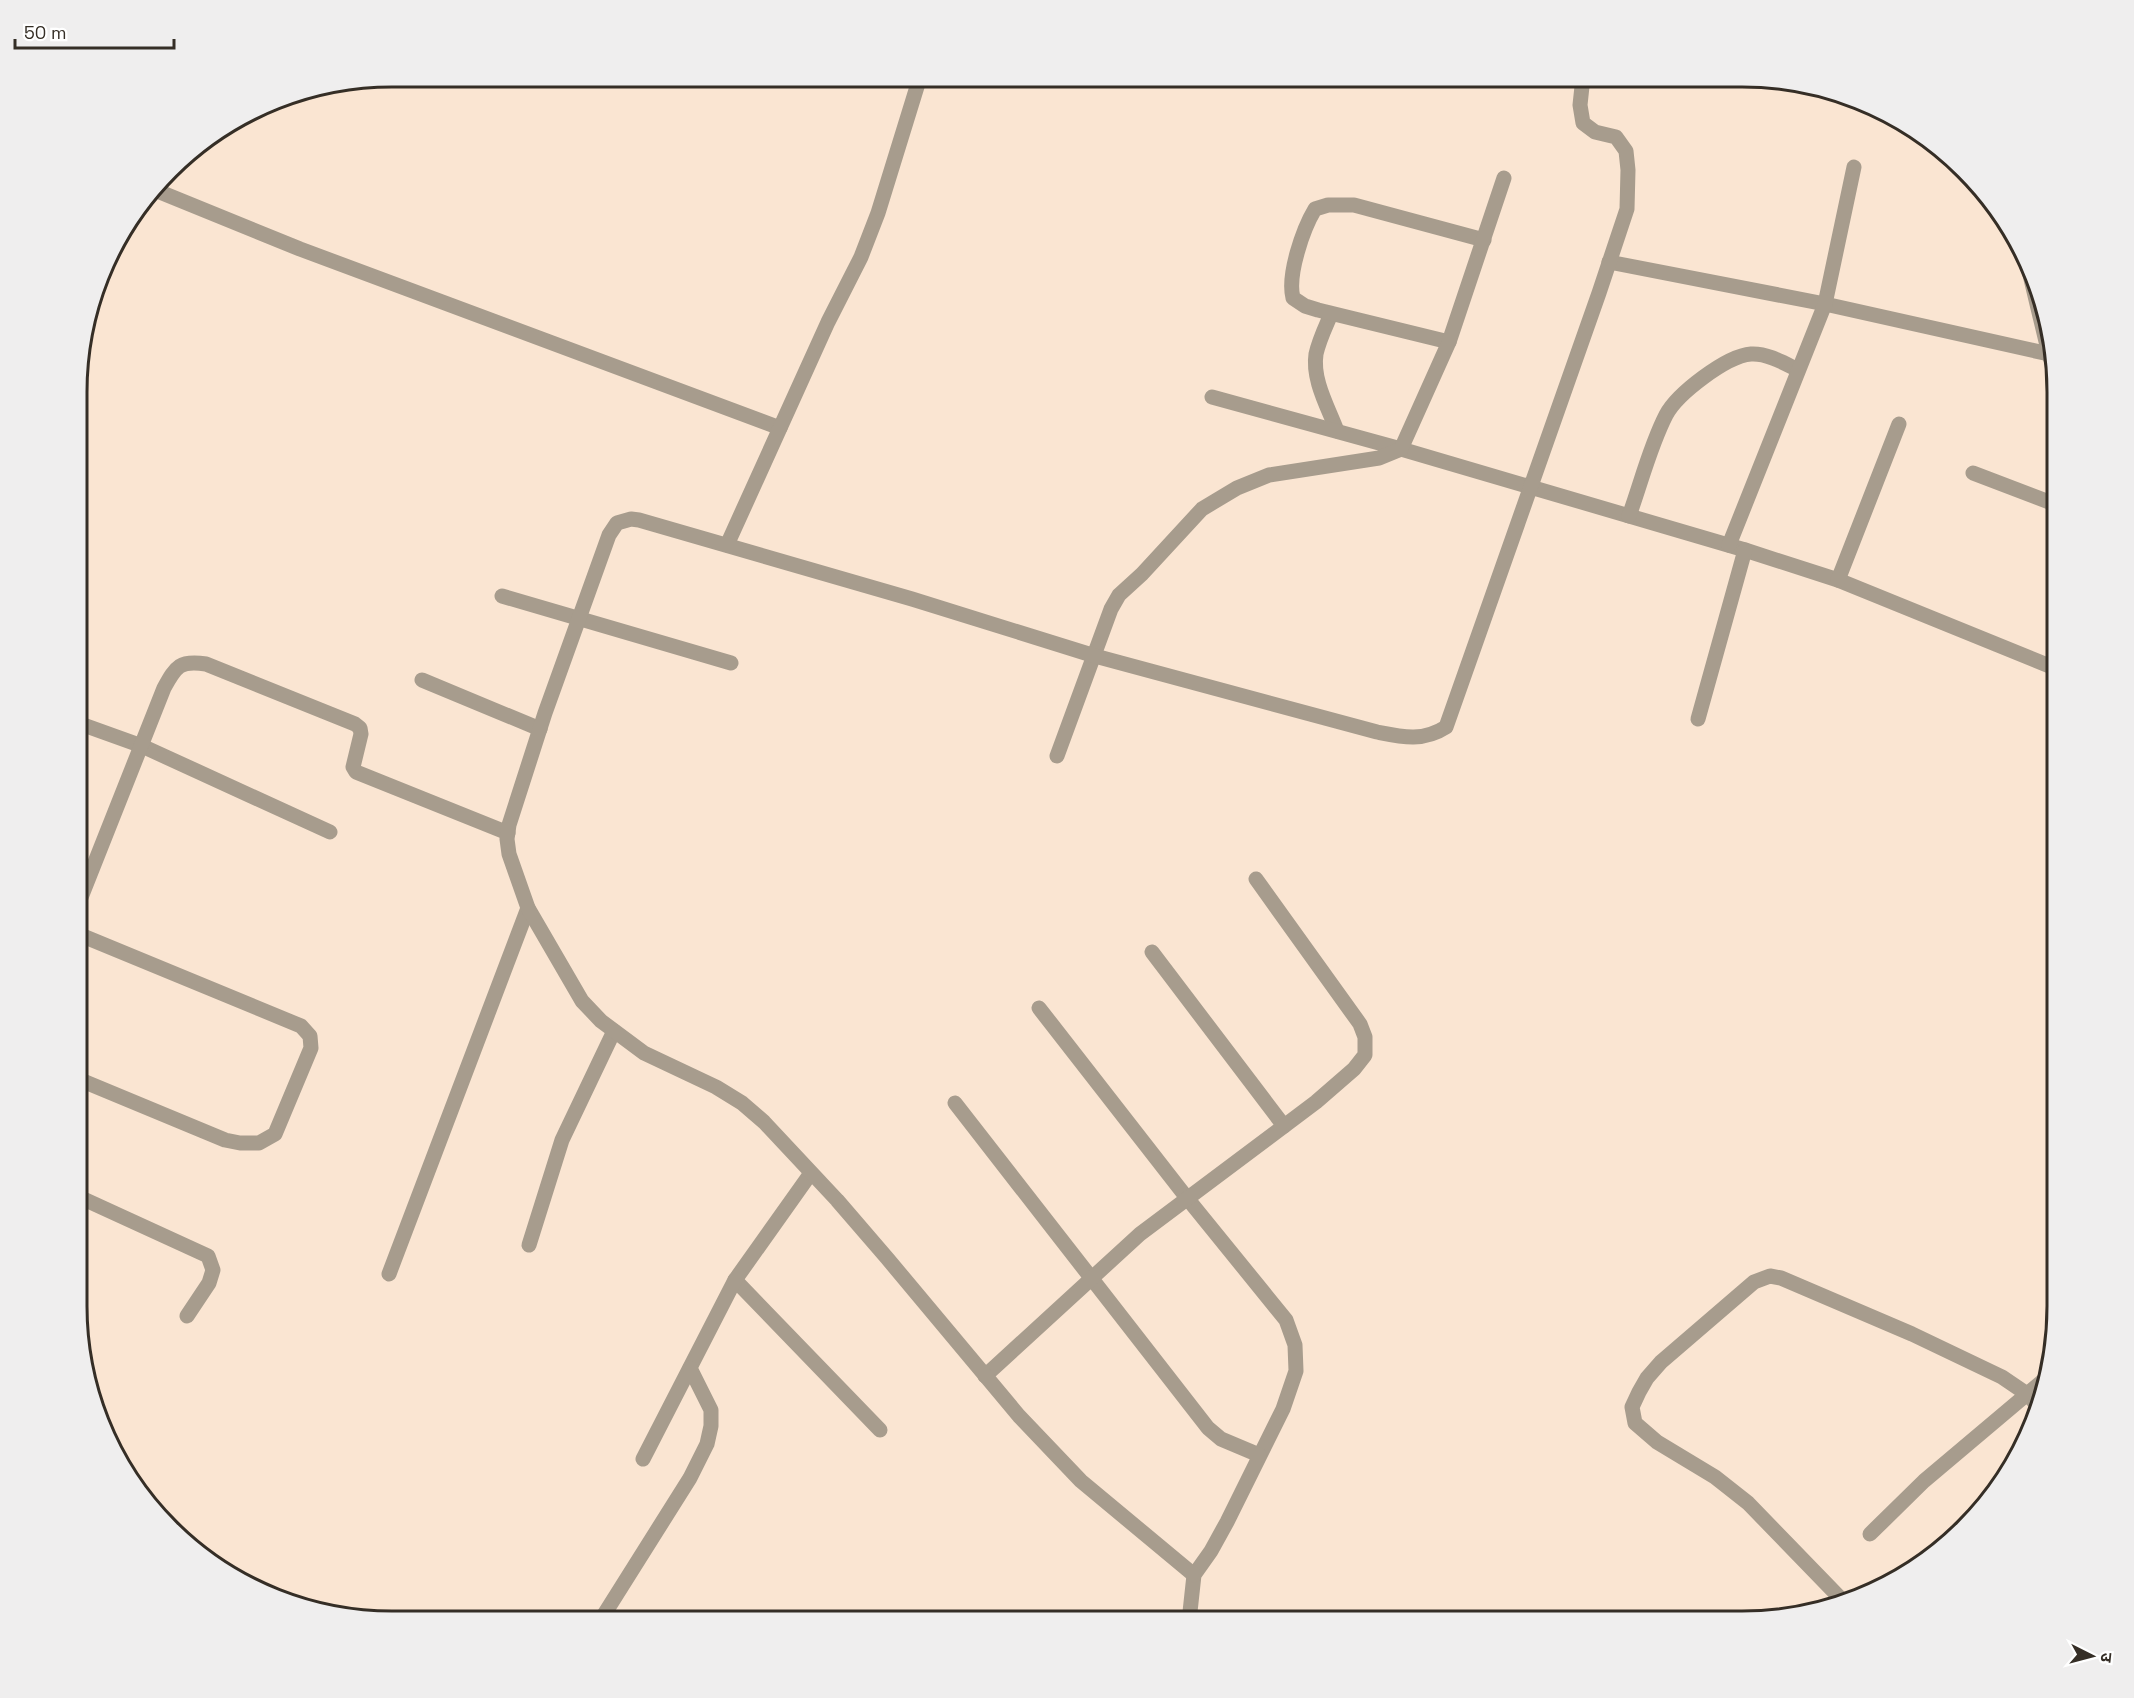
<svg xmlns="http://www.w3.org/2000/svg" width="2134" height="1698" font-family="'Space Grotesk','Noto Sans Devanagari',sans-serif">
	<rect width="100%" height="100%" fill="#fae5d2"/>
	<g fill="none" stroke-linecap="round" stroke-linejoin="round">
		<!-- minor -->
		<g stroke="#a79c8d" stroke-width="15">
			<polyline points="155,190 300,249 780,428"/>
			<polyline points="2025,254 2049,354 2055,371"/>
			<polyline points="1609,262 1825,304 2049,354"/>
			<path d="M 1331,314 C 1326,326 1319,340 1316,354 C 1312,380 1328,407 1337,431"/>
			<path d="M 1449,342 L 1318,310 L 1305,306 L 1293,298 C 1287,275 1303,229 1315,209 L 1328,205 L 1354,205 L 1484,240"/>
			<polyline points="1212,397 1401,449 1745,550 1838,580 2057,669"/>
			<polyline points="1973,473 2057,505"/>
			<path d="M 1629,516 C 1641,483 1650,446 1666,415 C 1677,394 1726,356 1751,354 C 1767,353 1784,363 1798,370"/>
			<polyline points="727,545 828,322 861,257 878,213 920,77"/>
			<polyline points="1729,545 1825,304 1854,167"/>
			<polyline points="1838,580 1899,424"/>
			<polyline points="502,596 731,663"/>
			<polyline points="422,680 540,729"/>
			<polyline points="1698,719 1745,550"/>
			<polyline points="78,723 142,746 330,832"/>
			<polyline points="1057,756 1111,609 1119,595 1142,574 1202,509 1237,488 1269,475 1379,458 1401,449 1449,342 1504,178"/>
			<path d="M 78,905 L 164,688 C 176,666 180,660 206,664 L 355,724 L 360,728 L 361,734 L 353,767 L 356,772 L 508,833"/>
			<polyline points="1152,952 1284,1126"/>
			<polyline points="1039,1008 1187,1198 1286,1320 1295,1345 1296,1371 1283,1409 1227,1522 1211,1551 1194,1575 1189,1621"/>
			<polyline points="78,1079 225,1140 240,1143 259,1143 275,1134 311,1048 310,1036 301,1026 78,934"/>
			<polyline points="955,1103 1208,1428 1221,1439 1259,1455"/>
			<polyline points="77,1196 208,1256 213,1270 209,1283 187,1316"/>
			<polyline points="529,1245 562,1140 614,1031"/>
			<polyline points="389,1274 528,908"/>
			<polyline points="735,1280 880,1430"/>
			<polyline points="985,1376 1140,1234 1316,1102 1354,1069 1365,1055 1365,1037 1360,1024 1256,879"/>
			<polyline points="643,1459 735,1280 811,1173"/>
			<polyline points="1870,1534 1924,1481 2045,1379"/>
			<path d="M 1194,1575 L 1081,1481 L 1019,1416 L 887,1258 L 837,1200 L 764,1122 L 742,1103 L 716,1087 L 644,1053 L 601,1021 L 582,1001 L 528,908 L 509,854 L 507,839 L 509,825 L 545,713 L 609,535 L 617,523 L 631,519 L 639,520 L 912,599 L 1095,656 L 1377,732 C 1402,737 1423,742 1446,727 L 1599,293 L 1627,209 L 1628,170 L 1626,151 L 1616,137 L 1595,132 L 1583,123 L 1580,105 L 1583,77"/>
			<polyline points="1843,1601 1748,1503 1715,1477 1657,1442 1635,1423 1632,1407 1639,1392 1647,1378 1661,1362 1754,1282 1770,1276 1781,1278 1912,1334 2002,1377 2027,1394 2038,1406"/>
			<polyline points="600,1621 690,1478 707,1444 711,1426 711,1410 690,1368"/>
		</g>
	</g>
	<!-- crop -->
	<path d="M0 0H2134V1698H0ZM392 87H1742A305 305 0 0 1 2047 392V1306A305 305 0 0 1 1742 1611H392A305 305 0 0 1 87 1306V392A305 305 0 0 1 392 87Z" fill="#efeeee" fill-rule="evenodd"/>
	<path fill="none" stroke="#352e26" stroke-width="3" d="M392 87H1742A305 305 0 0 1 2047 392V1306A305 305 0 0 1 1742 1611H392A305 305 0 0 1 87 1306V392A305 305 0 0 1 392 87Z"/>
	<!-- north arrow -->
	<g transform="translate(2092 1656) rotate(96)" stroke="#ffffff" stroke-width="4.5" paint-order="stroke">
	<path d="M0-4.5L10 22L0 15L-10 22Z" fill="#352e26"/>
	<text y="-9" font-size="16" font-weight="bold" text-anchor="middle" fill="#352e26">उ</text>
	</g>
	<!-- scale -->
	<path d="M15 39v9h159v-9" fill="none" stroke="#352e26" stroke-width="3"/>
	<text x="24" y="39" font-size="18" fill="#352e26" stroke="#ffffff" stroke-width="4.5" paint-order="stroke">50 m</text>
</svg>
